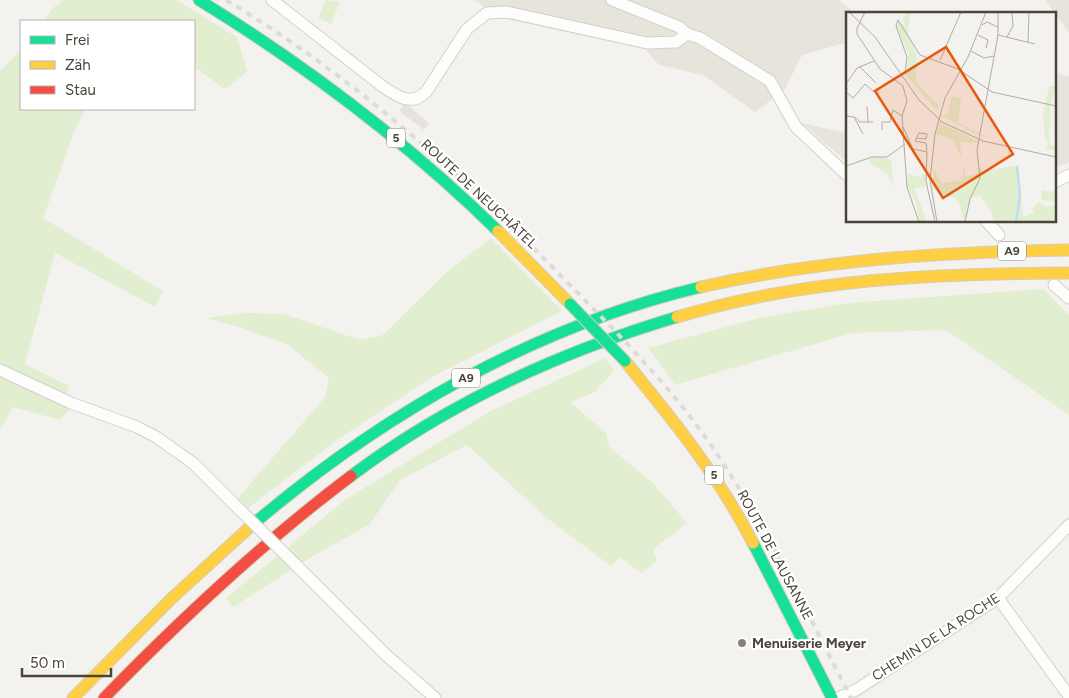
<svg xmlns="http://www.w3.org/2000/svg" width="1069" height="698" font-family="Figtree,sans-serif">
	<rect width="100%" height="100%" fill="#f4f2ee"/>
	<!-- residential -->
	<g fill="#e7e4dc">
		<polygon points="475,0 838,0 857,14 848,14 848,42 802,55 785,89 755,112 703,75 659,65 638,41 491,13"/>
		<polygon points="1045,0 1069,0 1069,33 1055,14"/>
		<polygon points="1055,73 1069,76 1069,162 1055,168"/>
		<polygon points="802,123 841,132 848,129 848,163"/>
	</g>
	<!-- green -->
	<g fill="#e1eecf">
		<polygon points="64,0 176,0 237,37 247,72 225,89 194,67 194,21 43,21 53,8"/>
		<polygon points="326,0 340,2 331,24 318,18"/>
		<polygon points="21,50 21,109 86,109 75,129 43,218 163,291 155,307 55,253 25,364 69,386 65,396 29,387 69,410 60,420 13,407 0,430 0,71"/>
		<polygon points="491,238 562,311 432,377 340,438 248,508 238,498 325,397 329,378 288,345 239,327 205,318 246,313 284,314 360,340 383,335 449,270"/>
		<polygon points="1043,289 1069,315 1069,415 946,330 852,333 675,385 648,348 763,317 848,303"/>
		<polygon points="605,358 614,370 595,392 570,402 606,433 609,447 652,482 687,523 653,549 657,561 641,573 620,557 611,566 548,519 467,445 400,480 370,524 308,559 233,607 226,598 346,499 491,411"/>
	</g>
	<!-- parking -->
	<polygon fill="#e6e3df" points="405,103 429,123 424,130 399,111"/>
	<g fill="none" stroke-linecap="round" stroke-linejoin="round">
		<defs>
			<g id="street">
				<path d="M 272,0 L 382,86 C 397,96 411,107 426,92 L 467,29 L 487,13 L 507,12 L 647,43 L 676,42 L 687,34"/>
				<polyline points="612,0 679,27 687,34 700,38 770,81 796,127 848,176"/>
				<polyline points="1055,182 1069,175"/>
				<polyline points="986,221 999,235"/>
				<polyline points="1054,285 1069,298"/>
				<polyline points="0,370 71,403 137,427 156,437 193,463 232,502"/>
				<polyline points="295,564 385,654 435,698"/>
				<polyline points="998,598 1069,696"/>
				<polyline points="838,698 856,690 998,598 1069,525"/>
			</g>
			<g id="fast">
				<path d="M 199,0 C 308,67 407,142 498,231"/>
				<path d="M 351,476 C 448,403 560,352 677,317"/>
				<path d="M 251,526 C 381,415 533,327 701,287"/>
				<polyline points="753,543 832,698"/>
			</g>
			<g id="slow">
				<polyline points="498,231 570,304"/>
				<path d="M 701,287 C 823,259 945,252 1069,250"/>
				<path d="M 677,317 C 803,279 937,273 1069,273"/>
				<path d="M 625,361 C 673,420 718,475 753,543"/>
				<polyline points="73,698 171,599 251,526"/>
			</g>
			<path id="jam" d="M 104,698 C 182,618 262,543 351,476"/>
		</defs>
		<!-- street casing -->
		<use href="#street" stroke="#d2d0cb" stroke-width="13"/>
		<!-- fast casing -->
		<use href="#fast" stroke="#d6cebb" stroke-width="13"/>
		<!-- slow casing -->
		<use href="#slow" stroke="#d6cebb" stroke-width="13"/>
		<!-- jam casing -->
		<use href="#jam" stroke="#d6cebb" stroke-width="13"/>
		<!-- street -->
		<use href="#street" stroke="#fdfdfc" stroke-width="11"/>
		<!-- fast -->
		<use href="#fast" stroke="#16e098" stroke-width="11"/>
		<!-- slow -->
		<use href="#slow" stroke="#ffcf43" stroke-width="11"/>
		<!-- jam -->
		<use href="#jam" stroke="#f24e42" stroke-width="11"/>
		<!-- rail -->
		<path stroke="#dbdbda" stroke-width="4" stroke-dasharray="6 6" stroke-linecap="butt" d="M 226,0 C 358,80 464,176 571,286 C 622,338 674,390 715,451 C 768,529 808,615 851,698"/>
		<defs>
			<polyline id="street-bridge" points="232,502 295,564"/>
			<polyline id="fast-bridge" points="570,304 625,361"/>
		</defs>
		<!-- street-bridge casing -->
		<use href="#street-bridge" stroke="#d2d0cb" stroke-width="13" stroke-linecap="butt"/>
		<!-- fast-bridge casing -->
		<use href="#fast-bridge" stroke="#d6cebb" stroke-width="13" stroke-linecap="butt"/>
		<!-- street-bridge -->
		<use href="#street-bridge" stroke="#fdfdfc" stroke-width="11"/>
		<!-- fast-bridge -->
		<use href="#fast-bridge" stroke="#16e098" stroke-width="11"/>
	</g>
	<!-- markers -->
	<circle fill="#868178" stroke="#fff" stroke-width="2" cx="742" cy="643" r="5"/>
	<g text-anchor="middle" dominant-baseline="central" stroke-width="4.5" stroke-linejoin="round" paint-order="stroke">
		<!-- shield labels -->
		<g fill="#fff" stroke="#817c74" stroke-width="1">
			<rect x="387" y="128.5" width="18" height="19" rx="4"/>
			<rect x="998" y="241.5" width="28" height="19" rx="4"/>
			<rect x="452" y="368.5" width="28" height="19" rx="4"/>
			<rect x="705" y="465.5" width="18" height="19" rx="4"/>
		</g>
		<g font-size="12" font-weight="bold" fill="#4b4439">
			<text x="396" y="138">5</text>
			<text x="1012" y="251">A9</text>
			<text x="466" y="378">A9</text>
			<text x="714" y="475">5</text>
		</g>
		<!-- street labels -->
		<g font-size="14" fill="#4b4439" stroke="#fff">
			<text transform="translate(479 194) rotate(43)">ROUTE DE NEUCHÂTEL</text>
			<text transform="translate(775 555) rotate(62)">ROUTE DE LAUSANNE</text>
			<text transform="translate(936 637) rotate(-33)">CHEMIN DE LA ROCHE</text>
		</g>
		<!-- poi labels -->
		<g font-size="14" font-weight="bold" fill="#4b4439" stroke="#fff" text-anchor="start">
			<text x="752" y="643">Menuiserie Meyer</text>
		</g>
	</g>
	<!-- overview -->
	<g transform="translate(846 12)">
		<rect width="210" height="210" fill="#f4f2ee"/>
		<path d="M 60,0 L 64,0 L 64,4 L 62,22 L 71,43 L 70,70 L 93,94 L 91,99 L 60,63 L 63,44 L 51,16 L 52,11 L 59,13 L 57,8 ZM 203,74 L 210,74 L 204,95 L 205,115 L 202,115 L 205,134 L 210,135 L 210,139 L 200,137 L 203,130 L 199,127 L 197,103 ZM 106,84 L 114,86 L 115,89 L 112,111 L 143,126 L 125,120 L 95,103 L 101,103 ZM 93,110 L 132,129 L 132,131 L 114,130 L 116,146 L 106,127 L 90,122 ZM 32,144 L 45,148 L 48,176 L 41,162 L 24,151 L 23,147 ZM 118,151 L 119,165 L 132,161 L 134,154 L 137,159 L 172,153 L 177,205 L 188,201 L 186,197 L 192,190 L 199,195 L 210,193 L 210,210 L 148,210 L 145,199 L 134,184 L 125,185 L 119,210 L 111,187 L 86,177 L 86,173 L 88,157 L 96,171 L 116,168 ZM 62,162 L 74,165 L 75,169 L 75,162 L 79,162 L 79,175 L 68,176 L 81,210 L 73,209 L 70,190 L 61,174 ZM 196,178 L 210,180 L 210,190 L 195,188 Z" fill="#e1eecf"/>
		<path fill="none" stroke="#c0ddf1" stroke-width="2.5" d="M 170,210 L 174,183 L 171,154"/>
		<path fill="none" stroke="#b0aca6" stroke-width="1" d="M 3,0 L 29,25 L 73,88 L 96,110 L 137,129 L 210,145M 19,0 L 11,16 L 11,22 L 34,57 L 57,74M 136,13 L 141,10 L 152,15M 132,23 L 142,28 L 140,36M 152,23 L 189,32M 161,25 L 167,14 L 166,0M 182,30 L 183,0M 125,39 L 138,46 L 148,44M 94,48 L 115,0M 14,55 L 30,71M 59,62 L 61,45 L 50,14 L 52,8 L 74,43 L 112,57 L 146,80 L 210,94M 0,72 L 11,56 L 28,49M 57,74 L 61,89 L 56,104 L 61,175 L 73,210M 0,80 L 7,86 L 19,72 L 28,80M 21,95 L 22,110M 0,104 L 8,105 L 17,122M 9,105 L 14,110 L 27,110M 57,115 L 67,137 L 81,140 L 80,169 L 89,210M 36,118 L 36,110 L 44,110 L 47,98 L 56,104M 70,126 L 80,127 L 81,122 L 73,121 L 69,129 L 80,131 L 81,139M 0,154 L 26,145 L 41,145 L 59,132M 91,210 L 84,168 L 89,122 L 99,86 L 122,45 L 140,0M 119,210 L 124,187 L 134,166 L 131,138 L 152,23 L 152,0"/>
		<path fill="#e8590c" fill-opacity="0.15" stroke="#e8590c" stroke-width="2.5" d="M 100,35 L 167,142 L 97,186 L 29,79 Z"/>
		<rect width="210" height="210" fill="none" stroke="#4b4439" stroke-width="2.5"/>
	</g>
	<!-- legend -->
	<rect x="20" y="20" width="175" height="90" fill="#ffffff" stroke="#b7b4b0"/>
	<rect x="30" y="36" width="25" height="8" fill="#16e098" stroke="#b7b4b0"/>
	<text x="65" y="45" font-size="15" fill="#4b4439">Frei</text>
	<rect x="30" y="61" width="25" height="8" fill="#ffcf43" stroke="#b7b4b0"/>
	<text x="65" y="70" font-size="15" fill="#4b4439">Zäh</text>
	<rect x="30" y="86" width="25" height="8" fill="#f24e42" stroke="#b7b4b0"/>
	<text x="65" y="95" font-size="15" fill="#4b4439">Stau</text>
	<!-- scale -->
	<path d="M22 668v8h89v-8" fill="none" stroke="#4b4439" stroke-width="2.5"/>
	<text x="30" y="668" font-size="15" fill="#4b4439" stroke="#ffffff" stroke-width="4" paint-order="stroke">50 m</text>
</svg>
